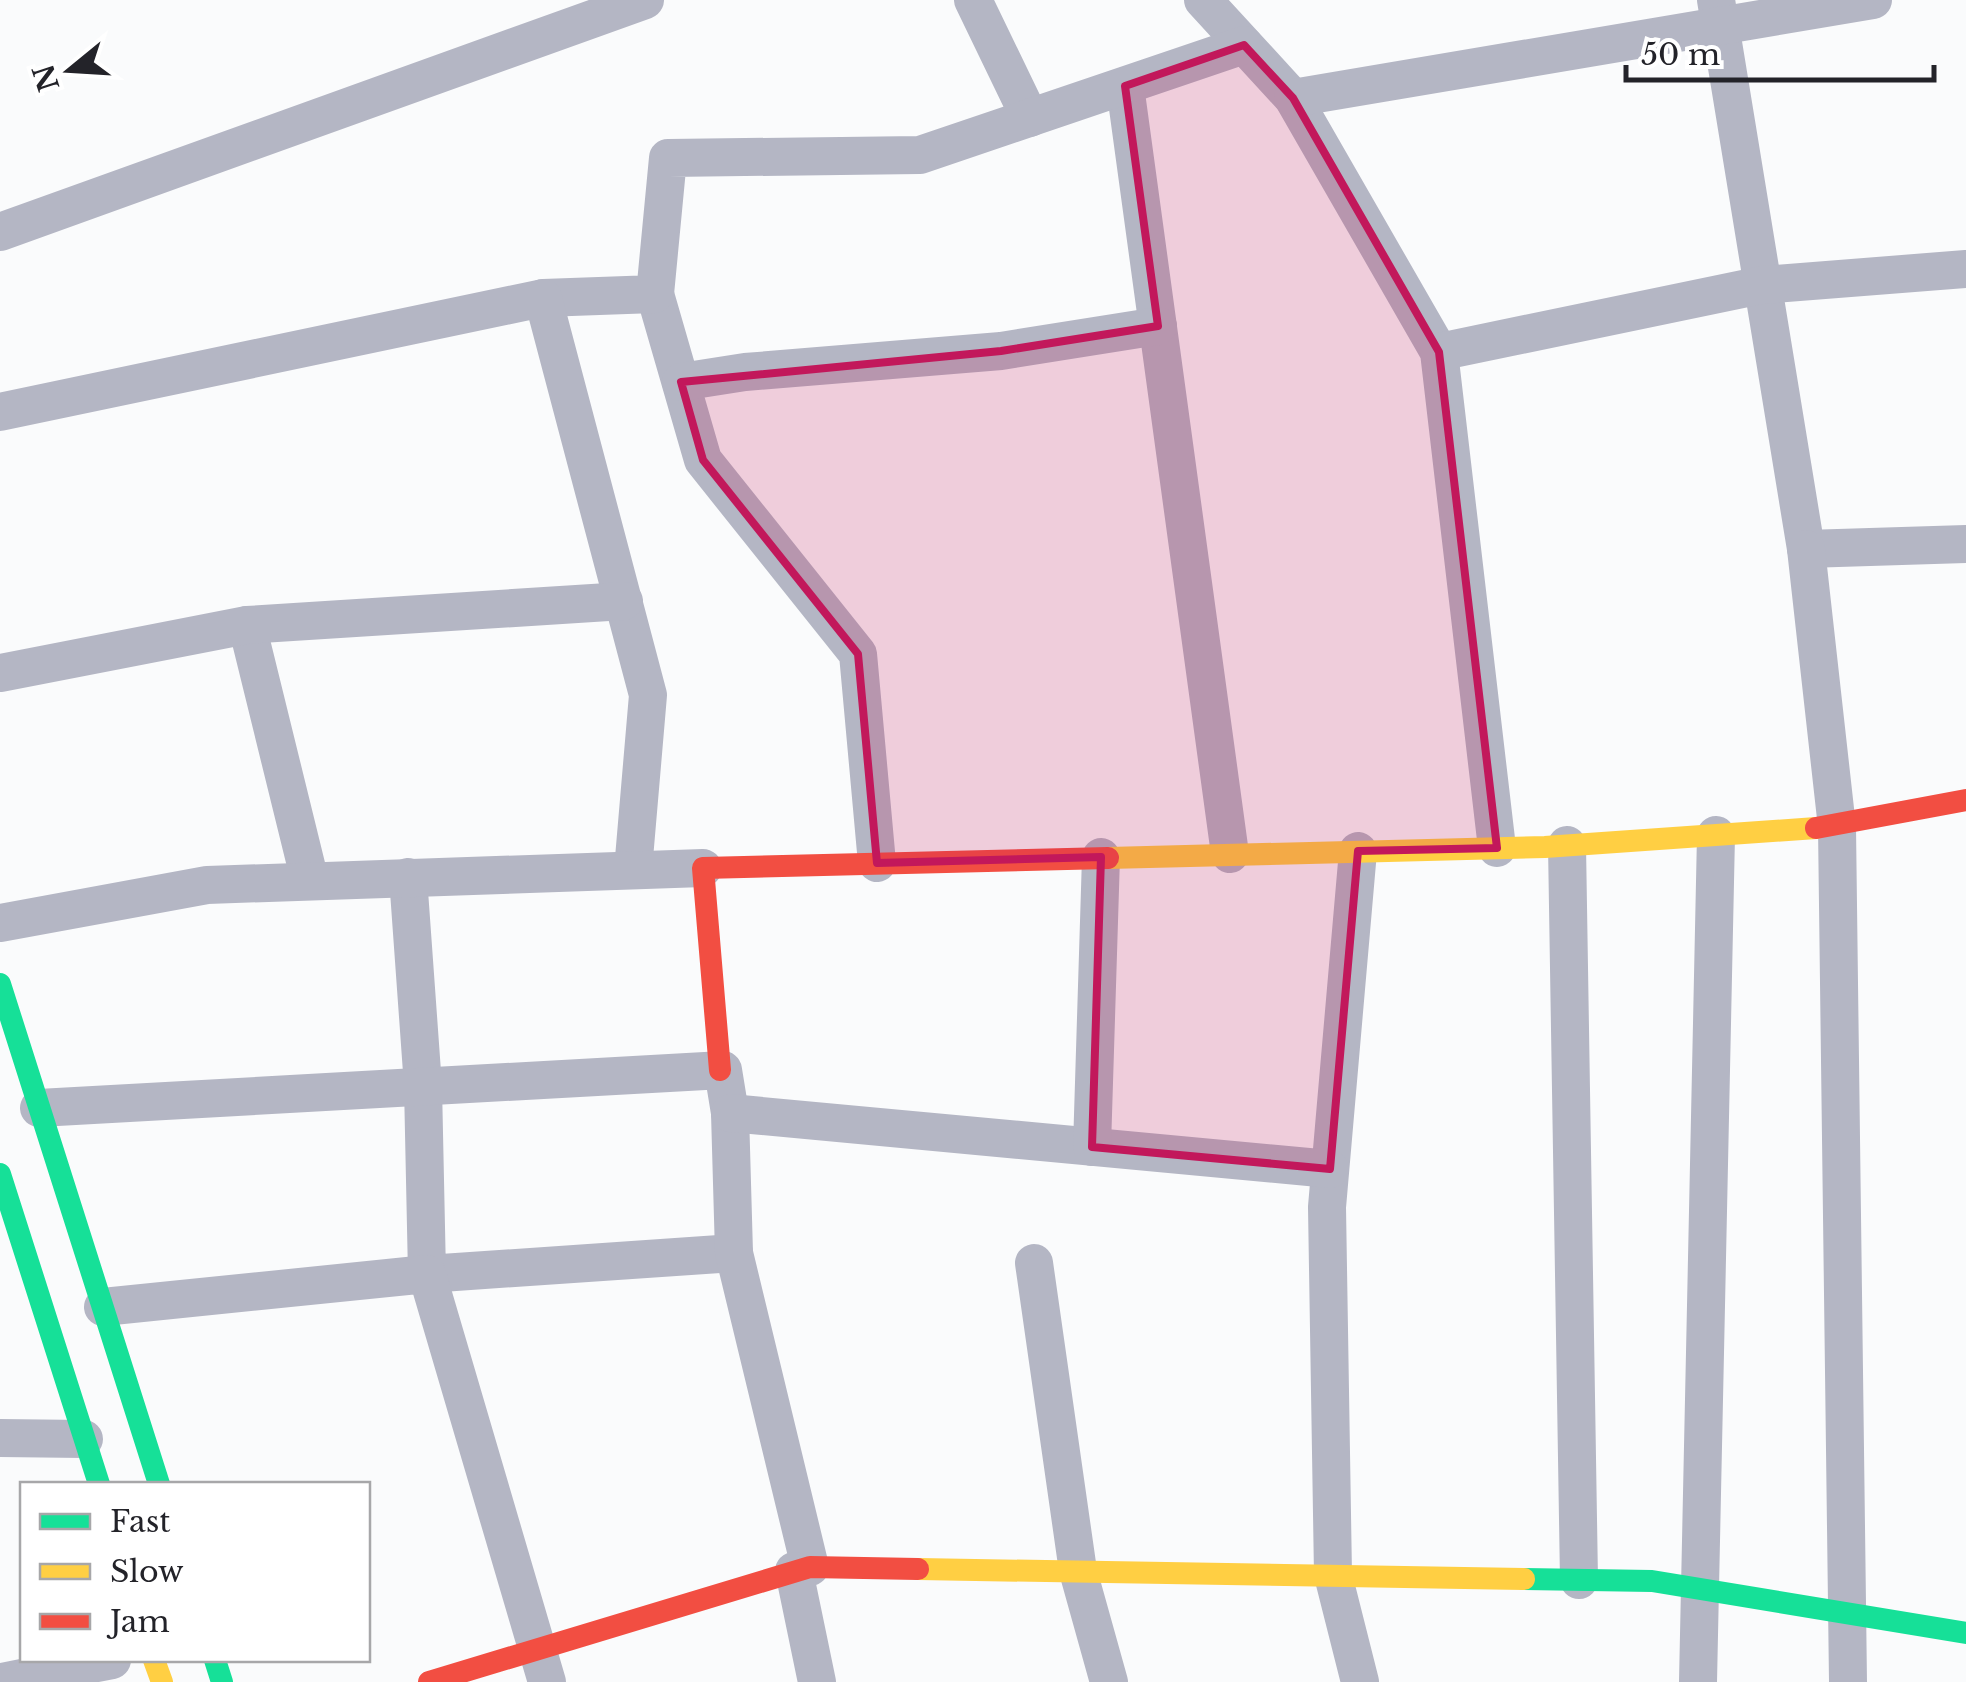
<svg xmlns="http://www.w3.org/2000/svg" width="1966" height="1682" font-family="'Libre Baskerville',serif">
	<rect width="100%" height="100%" fill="#fafbfc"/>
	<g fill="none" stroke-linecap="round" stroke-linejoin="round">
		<!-- street -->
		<g stroke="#b4b6c4" stroke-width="38">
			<polyline points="973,0 1030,118"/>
			<polyline points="1203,0 1293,98 1439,352 1497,848"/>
			<polyline points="1716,0 1806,549 1966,544"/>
			<polyline points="1125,86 1230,854"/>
			<polyline points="1293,98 1873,0"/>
			<polyline points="0,232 645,0"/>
			<polyline points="655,294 703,460 858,654 877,863"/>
			<polyline points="543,298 655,294 668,158 920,155 1244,45"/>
			<polyline points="1439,352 1762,285 1966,269"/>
			<polyline points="681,382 745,372 1001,351 1158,326"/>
			<polyline points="0,412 543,298 648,695 633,870"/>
			<polyline points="1806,549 1837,827 1848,1682"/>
			<polyline points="247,625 310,881"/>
			<polyline points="0,673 247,625 624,601"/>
			<polyline points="1567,845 1579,1580"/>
			<polyline points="1358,851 1327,1207 1333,1575 1360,1682"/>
			<polyline points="408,877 423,1086 427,1274 734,1253"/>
			<polyline points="0,923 207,885 703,868"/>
			<polyline points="39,1108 723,1070 730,1113 734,1253 810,1567"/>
			<polyline points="730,1113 1330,1169"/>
			<polyline points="1092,1147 1101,857"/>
			<polyline points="1034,1263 1078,1571 1109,1682"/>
			<polyline points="103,1307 427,1274 547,1682"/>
			<polyline points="0,1438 84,1439"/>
			<polyline points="794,1571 817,1682"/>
			<polyline points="2,1682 112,1660"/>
			<polyline points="1698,1682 1716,835"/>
		</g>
		<!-- fast -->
		<g stroke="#16e098" stroke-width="22">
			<polyline points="0,984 159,1484"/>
			<polyline points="0,1174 99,1484"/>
			<polyline points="1524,1579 1652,1581 1966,1633"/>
			<polyline points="215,1660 222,1682"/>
		</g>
		<!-- slow -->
		<g stroke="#ffcf43" stroke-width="22">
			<polyline points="1108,858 1545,847 1816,828"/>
			<polyline points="918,1569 1524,1579"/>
			<polyline points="154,1660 162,1682"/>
		</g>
		<!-- jam -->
		<g stroke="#f24e42" stroke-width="22">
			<polyline points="1816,828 1966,800"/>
			<polyline points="720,1070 703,868 1108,858"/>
			<polyline points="429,1682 810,1567 918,1569"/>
		</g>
	</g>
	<!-- marked area -->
	<path fill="#c2185b" fill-opacity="0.2" stroke="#c2185b" stroke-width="8" stroke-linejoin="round" d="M 1244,45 L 1293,98 L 1439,352 L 1497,848 L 1358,851 L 1330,1169 L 1092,1147 L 1101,857 L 877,863 L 858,654 L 703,460 L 681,382 L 1001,351 L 1158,326 L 1125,86 Z"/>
	<!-- legend -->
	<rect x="20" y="1482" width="350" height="180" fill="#ffffff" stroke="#a7a7a9" stroke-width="2.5"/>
	<rect x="40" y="1514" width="50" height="15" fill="#16e098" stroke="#a7a7a9" stroke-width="2.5"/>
	<text x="110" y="1532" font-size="30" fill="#232329">Fast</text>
	<rect x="40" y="1564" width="50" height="15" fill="#ffcf43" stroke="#a7a7a9" stroke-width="2.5"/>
	<text x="110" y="1582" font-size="30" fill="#232329">Slow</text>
	<rect x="40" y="1614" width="50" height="15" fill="#f24e42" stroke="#a7a7a9" stroke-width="2.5"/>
	<text x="110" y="1632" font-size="30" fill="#232329">Jam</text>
	<!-- north arrow -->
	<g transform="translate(70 70) rotate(252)" stroke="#ffffff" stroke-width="8" paint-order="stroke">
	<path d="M0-8L18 38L0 25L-18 38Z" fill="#232329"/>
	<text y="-15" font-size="28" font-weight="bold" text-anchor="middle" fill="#232329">N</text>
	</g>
	<!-- scale -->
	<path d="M1626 65v15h308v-15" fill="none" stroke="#232329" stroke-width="5"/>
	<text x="1641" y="65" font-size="30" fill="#232329" stroke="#ffffff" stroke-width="8" paint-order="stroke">50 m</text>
</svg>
